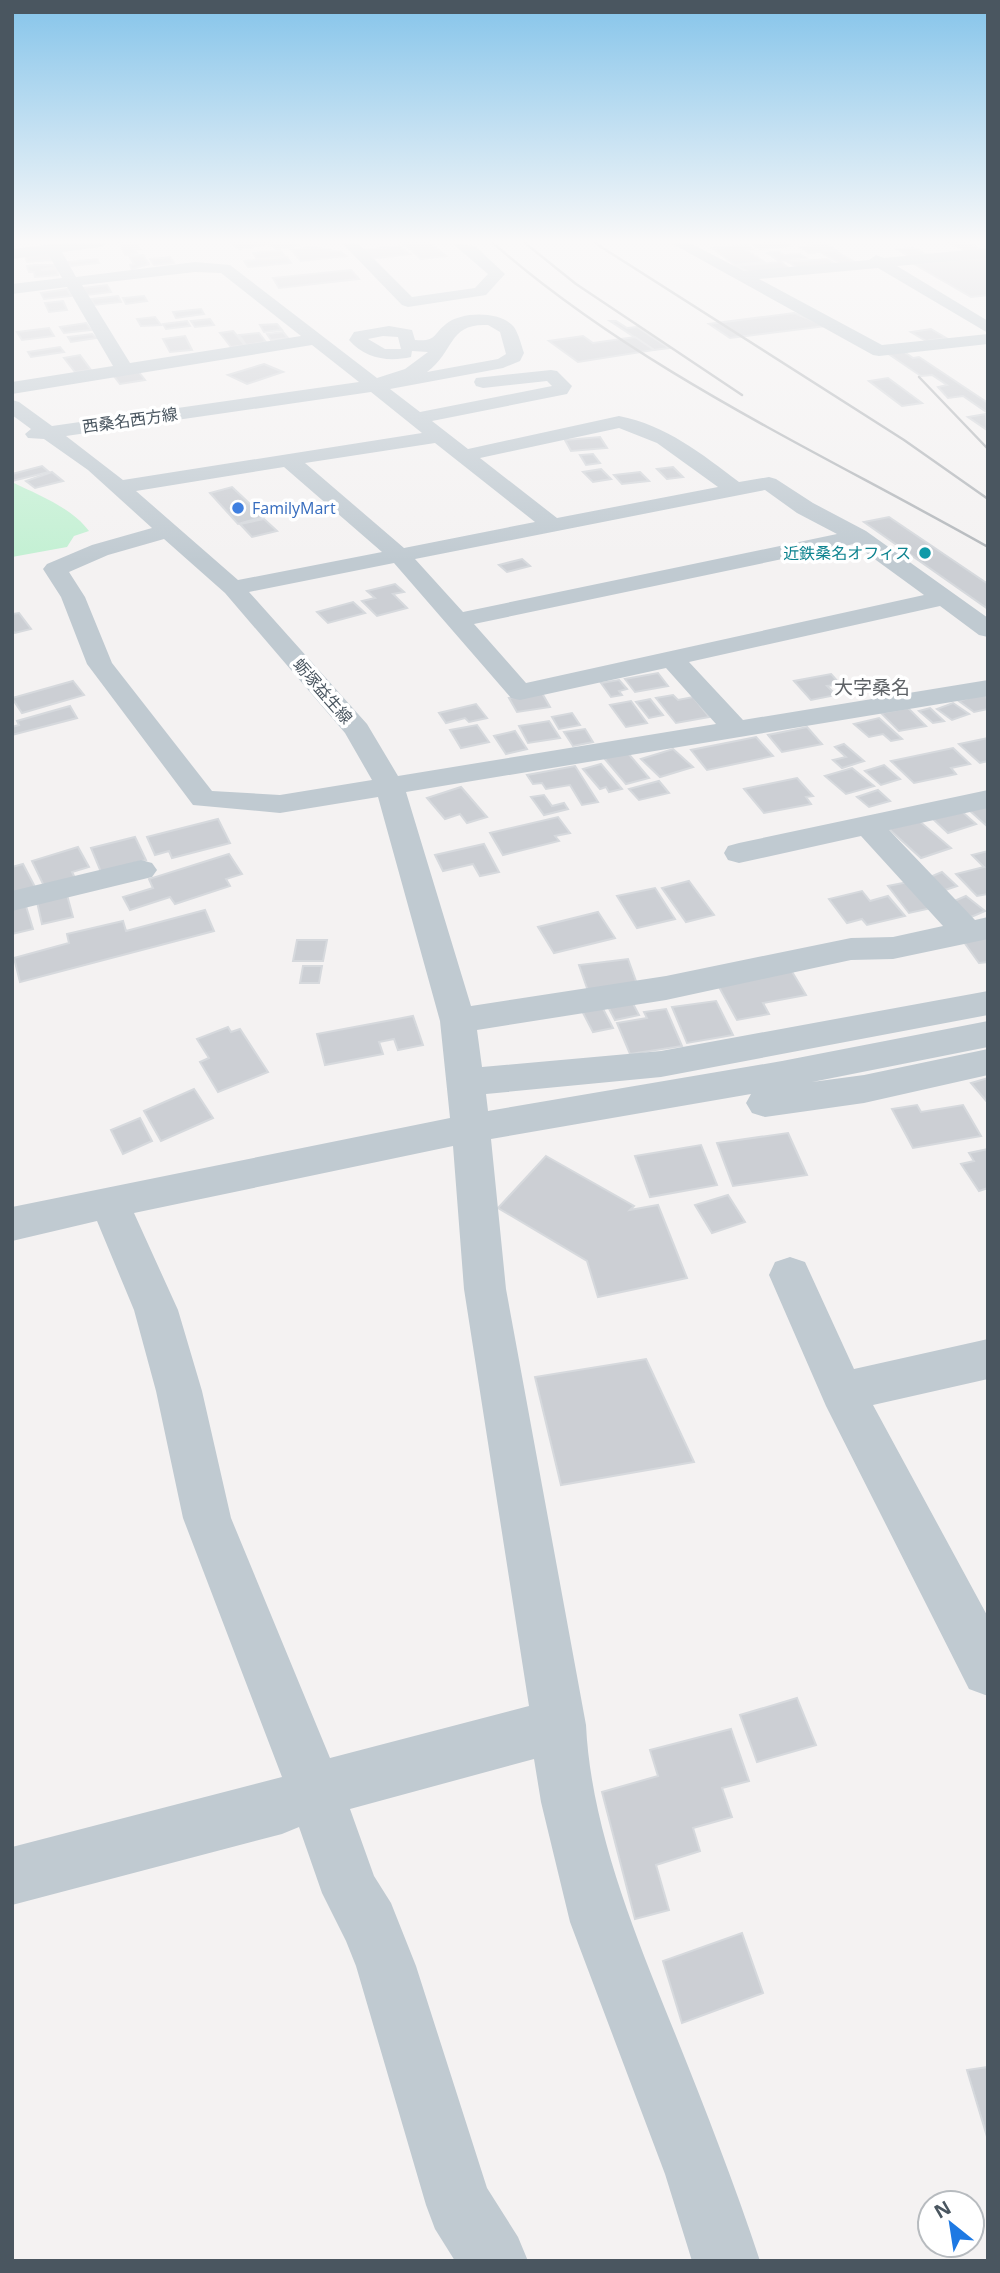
<svg xmlns="http://www.w3.org/2000/svg" width="1000" height="2273" font-family="'Open Sans','Noto Sans JP',sans-serif">
	<rect width="100%" height="100%" fill="#f4f2f2"/>
	<!-- green -->
	<path fill="#c3f0d3" d="M 12,482 C 38,495 71,507 89,531 L 74,536 L 67,547 L 12,557 Z"/>
	<!-- building -->
	<g fill="#cccfd4" stroke="#d6d9dd" stroke-width="2">
		<polygon points="119,243 137,243 140,249 134,249 137,253 125,255"/>
		<polygon points="231,243 295,243 299,246 276,249 269,244 239,249"/>
		<polygon points="402,243 430,243 446,256 421,259"/>
		<polygon points="767,243 785,243 790,246 760,249 753,245"/>
		<polygon points="806,243 825,243 836,250 809,253 800,247 811,246"/>
		<polygon points="951,243 969,243 982,250 967,252"/>
		<polygon points="747,245 753,249 746,250 764,262 735,265 712,248"/>
		<polygon points="400,246 410,254 370,259 361,250"/>
		<polygon points="313,247 341,252 346,256 301,261 291,250"/>
		<polygon points="914,248 927,255 910,257 897,249"/>
		<polygon points="280,250 285,256 257,259 253,253"/>
		<polygon points="49,251 51,260 27,262 25,255"/>
		<polygon points="778,251 784,255 800,254 806,258 779,261 767,253"/>
		<polygon points="835,251 855,262 841,264 820,252"/>
		<polygon points="143,255 149,264 132,269 130,265 134,264 129,256"/>
		<polygon points="170,257 174,263 154,265 150,259"/>
		<polygon points="287,257 291,263 248,267 244,261"/>
		<polygon points="988,257 988,295 971,297 914,264"/>
		<polygon points="97,259 99,263 71,266 68,262"/>
		<polygon points="827,259 836,264 798,268 788,262"/>
		<polygon points="781,262 790,269 751,273 735,266"/>
		<polygon points="35,265 55,265 55,267 41,270 57,269 58,275 35,277 34,272 29,272 27,266"/>
		<polygon points="351,270 359,279 279,288 273,278"/>
		<polygon points="107,285 111,292 87,295 83,288"/>
		<polygon points="67,289 71,296 44,299 41,293"/>
		<polygon points="118,296 121,302 94,305 91,299"/>
		<polygon points="144,296 147,301 126,304 123,298"/>
		<polygon points="63,301 67,310 49,312 45,303"/>
		<polygon points="201,309 204,314 176,318 173,312"/>
		<polygon points="794,313 826,326 730,338 709,324"/>
		<polygon points="155,317 161,325 141,326 137,319"/>
		<polygon points="210,319 214,325 195,327 191,321"/>
		<polygon points="187,321 190,326 166,329 163,324"/>
		<polygon points="610,321 616,321 627,328 637,327 669,348 654,350"/>
		<polygon points="86,323 91,330 64,333 60,327"/>
		<polygon points="277,324 282,330 264,332 260,325"/>
		<polygon points="49,328 54,336 22,340 17,332"/>
		<polygon points="931,329 946,338 926,341 911,332"/>
		<polygon points="233,331 245,345 231,347 220,333"/>
		<polygon points="283,332 288,338 271,340 267,334"/>
		<polygon points="259,333 266,342 246,345 239,335"/>
		<polygon points="92,334 96,338 71,342 68,337"/>
		<polygon points="185,336 192,350 170,352 163,339"/>
		<polygon points="583,336 593,343 635,337 654,350 578,362 549,341"/>
		<polygon points="60,347 64,352 31,357 28,352"/>
		<polygon points="903,351 913,358 919,357 988,403 988,413 963,396 948,398 938,387 947,385 932,375 921,376 887,353"/>
		<polygon points="80,355 91,370 75,372 64,358"/>
		<polygon points="264,364 283,372 247,384 228,375"/>
		<polygon points="138,371 145,380 120,384 113,375"/>
		<polygon points="888,378 922,403 902,406 869,381"/>
		<polygon points="986,414 987,430 968,417"/>
		<polygon points="600,437 607,448 571,451 565,440"/>
		<polygon points="593,454 600,463 586,465 580,455"/>
		<polygon points="42,466 49,472 12,481 12,474"/>
		<polygon points="673,467 683,477 667,479 657,469"/>
		<polygon points="601,469 611,479 593,482 583,472"/>
		<polygon points="52,472 63,481 35,488 26,481"/>
		<polygon points="640,472 649,481 622,484 614,475"/>
		<polygon points="232,487 264,517 238,524 210,493"/>
		<polygon points="889,517 988,584 988,609 864,522"/>
		<polygon points="264,519 277,531 252,537 240,524"/>
		<polygon points="522,559 530,566 507,572 499,565"/>
		<polygon points="395,584 404,592 393,594 407,608 377,616 362,601 375,598 367,591"/>
		<polygon points="353,602 365,613 328,623 317,612"/>
		<polygon points="19,613 31,629 15,633 12,630 12,614"/>
		<polygon points="658,673 668,686 635,692 625,679"/>
		<polygon points="831,674 840,684 827,686 836,695 811,700 794,681"/>
		<polygon points="619,680 627,689 619,691 622,695 611,697 601,683"/>
		<polygon points="73,681 84,695 22,713 12,698"/>
		<polygon points="986,692 988,709 974,712 959,701"/>
		<polygon points="542,693 550,707 517,712 509,698"/>
		<polygon points="673,695 678,700 693,697 709,717 676,723 656,698"/>
		<polygon points="650,699 663,715 649,718 636,702"/>
		<polygon points="631,701 647,723 626,727 610,705"/>
		<polygon points="953,703 969,714 952,720 937,709"/>
		<polygon points="476,704 487,718 469,722 465,718 446,723 439,713"/>
		<polygon points="70,706 77,718 12,735 12,727 19,725 17,721"/>
		<polygon points="908,708 926,726 899,731 881,713"/>
		<polygon points="930,708 944,721 933,723 919,711"/>
		<polygon points="572,713 580,725 559,729 552,717"/>
		<polygon points="879,718 902,739 891,741 883,734 869,737 854,724"/>
		<polygon points="549,721 560,738 528,743 519,726"/>
		<polygon points="477,725 489,742 461,748 450,730"/>
		<polygon points="807,727 822,744 782,752 768,735"/>
		<polygon points="585,729 593,742 573,746 564,732"/>
		<polygon points="515,731 527,749 506,754 494,736"/>
		<polygon points="756,737 773,756 707,770 691,750"/>
		<polygon points="988,738 988,761 980,763 959,744"/>
		<polygon points="844,744 864,761 842,768 833,760 846,757 835,747"/>
		<polygon points="953,748 970,764 951,768 956,774 914,783 891,761"/>
		<polygon points="673,749 693,767 660,777 641,759"/>
		<polygon points="627,752 649,778 626,784 604,758"/>
		<polygon points="601,764 622,789 609,792 606,787 600,789 583,769"/>
		<polygon points="884,765 900,779 881,785 865,771"/>
		<polygon points="575,766 598,802 582,805 570,785 546,789 542,783 533,784 527,775"/>
		<polygon points="852,768 874,786 846,794 825,776"/>
		<polygon points="797,778 813,796 806,797 811,804 764,813 744,789"/>
		<polygon points="659,781 669,793 639,800 629,789"/>
		<polygon points="461,787 487,817 467,823 460,814 445,819 427,798"/>
		<polygon points="878,790 890,801 869,807 857,797"/>
		<polygon points="544,795 552,806 564,803 568,809 544,815 531,797"/>
		<polygon points="988,805 988,827 969,810"/>
		<polygon points="960,810 976,824 948,833 932,818"/>
		<polygon points="558,817 570,833 555,836 559,841 503,855 490,833"/>
		<polygon points="218,819 230,843 172,858 169,851 155,855 147,837"/>
		<polygon points="918,820 951,848 921,858 889,829"/>
		<polygon points="135,837 146,860 101,872 91,848"/>
		<polygon points="484,844 499,872 480,876 473,864 443,871 435,855"/>
		<polygon points="78,847 89,867 72,872 75,878 45,888 32,861"/>
		<polygon points="988,851 988,894 977,896 956,874 984,867 972,855"/>
		<polygon points="229,854 242,874 226,879 230,886 175,904 170,897 130,910 123,897 153,888 149,879"/>
		<polygon points="23,864 35,887 12,894 12,867"/>
		<polygon points="942,872 957,886 945,890 930,877"/>
		<polygon points="918,880 941,906 909,913 888,886"/>
		<polygon points="689,881 714,915 686,922 662,888"/>
		<polygon points="655,888 675,919 637,928 617,896"/>
		<polygon points="862,891 870,901 888,896 905,916 867,925 862,919 847,923 829,899"/>
		<polygon points="67,895 73,917 42,924 37,902"/>
		<polygon points="966,896 985,911 971,917 952,902"/>
		<polygon points="25,903 33,929 12,934 12,907"/>
		<polygon points="205,910 214,931 20,982 14,958 69,943 67,934 123,921 126,931"/>
		<polygon points="598,912 615,938 554,953 538,927"/>
		<polygon points="988,933 988,962 979,963 961,938"/>
		<polygon points="297,940 327,940 323,961 293,961"/>
		<polygon points="628,959 637,984 588,991 579,965"/>
		<polygon points="303,966 322,966 319,983 300,983"/>
		<polygon points="791,970 806,995 763,1003 769,1014 737,1020 719,987"/>
		<polygon points="630,998 639,1015 615,1020 606,1003"/>
		<polygon points="716,1001 733,1035 687,1043 672,1007"/>
		<polygon points="600,1003 613,1028 593,1032 580,1007"/>
		<polygon points="666,1009 682,1046 630,1054 617,1023 647,1018 644,1012"/>
		<polygon points="413,1016 423,1045 398,1050 394,1039 379,1042 383,1054 325,1065 317,1034"/>
		<polygon points="228,1027 231,1032 240,1029 268,1072 218,1092 200,1062 209,1058 197,1039"/>
		<polygon points="988,1078 988,1103 971,1083"/>
		<polygon points="194,1089 213,1118 161,1141 144,1111"/>
		<polygon points="917,1105 921,1112 963,1105 981,1136 913,1148 892,1109"/>
		<polygon points="140,1118 152,1141 123,1154 111,1130"/>
		<polygon points="788,1133 807,1175 733,1186 717,1143"/>
		<polygon points="701,1145 717,1185 650,1197 635,1156"/>
		<polygon points="988,1149 988,1188 979,1191 961,1164 974,1161 969,1153"/>
		<polygon points="546,1156 634,1206 630,1210 658,1205 687,1278 598,1297 587,1261 498,1208"/>
		<polygon points="728,1195 745,1222 712,1233 695,1205"/>
		<polygon points="646,1359 694,1462 561,1485 535,1377"/>
		<polygon points="797,1698 816,1745 757,1762 740,1715"/>
		<polygon points="731,1729 749,1781 722,1788 732,1817 693,1828 700,1851 656,1865 669,1910 635,1919 602,1792 658,1776 650,1750"/>
		<polygon points="742,1933 763,1993 682,2023 663,1961"/>
		<polygon points="988,2067 988,2140 967,2070"/>
	</g>
	<g fill="none" stroke-linecap="round" stroke-linejoin="round">
		<!-- minor -->
		<g fill="#c0cad1" fill-rule="evenodd">
			<path d="M 63,243 L 108,243 L 101,247 L 62,252 L 76,277 L 195,262 L 230,265 L 377,378 L 405,369 L 428,352 L 412,351 L 411,357 C 389,362 365,359 349,340 L 354,332 L 389,326 L 412,330 L 415,340 C 437,342 433,334 446,324 C 462,311 501,311 514,327 C 519,335 521,344 524,353 L 520,361 L 503,368 L 390,389 L 420,412 L 552,386 L 547,381 L 483,388 L 476,386 L 474,382 L 476,378 L 551,370 L 557,371 L 572,386 L 567,394 L 432,421 L 468,449 L 619,416 C 666,425 702,454 739,482 L 769,477 L 776,479 L 813,503 L 866,531 L 988,618 L 988,637 L 979,635 L 940,606 L 689,662 L 743,720 L 988,680 L 988,696 L 406,792 L 471,1006 L 666,976 L 851,938 L 893,937 L 943,926 L 861,836 L 739,863 L 728,860 L 724,853 L 728,846 L 739,843 L 988,790 L 988,808 L 889,830 L 975,920 L 988,917 L 988,939 L 893,959 L 851,960 L 666,1000 L 477,1030 L 482,1067 L 661,1051 L 988,991 L 988,1015 L 661,1077 L 486,1094 L 488,1111 L 782,1061 L 988,1021 L 988,1047 L 812,1082 L 864,1075 L 988,1049 L 988,1075 L 864,1103 L 765,1117 L 752,1113 L 746,1103 L 751,1094 L 491,1139 L 506,1289 L 586,1725 C 591,1830 637,1939 676,2036 C 706,2111 735,2185 760,2261 L 692,2261 L 665,2174 L 570,1922 L 541,1802 L 534,1759 L 350,1809 L 374,1876 L 391,1903 L 416,1966 L 487,2188 L 518,2237 L 528,2261 L 455,2261 L 435,2229 L 426,2205 L 356,1966 L 346,1941 L 322,1893 L 299,1827 L 282,1834 L 12,1905 L 12,1847 L 282,1777 L 183,1518 L 156,1391 L 134,1310 L 97,1221 L 12,1241 L 12,1207 L 450,1118 L 440,1021 L 378,797 L 280,813 L 193,805 L 87,664 L 61,597 L 43,569 L 47,564 L 92,545 L 152,528 L 88,470 L 44,439 L 28,438 L 25,434 L 31,429 L 12,415 L 12,400 L 19,402 L 52,426 L 359,382 L 312,345 L 12,394 L 12,382 L 113,366 L 67,287 L 12,294 L 12,284 L 62,278 L 48,254 L 12,259 L 12,249 ZM 195,272 L 221,273 L 301,336 L 130,363 L 82,285 ZM 488,325 L 500,332 L 506,354 L 498,359 L 427,372 C 455,351 448,323 488,325 ZM 383,336 L 398,337 L 401,349 L 385,349 L 368,339 ZM 371,392 L 422,433 L 123,480 L 66,436 ZM 619,428 L 657,443 L 718,487 L 557,518 L 480,458 ZM 435,443 L 535,522 L 404,548 L 305,463 ZM 284,467 L 382,552 L 238,580 L 136,491 ZM 765,490 L 797,513 L 837,534 L 463,612 L 415,559 ZM 164,539 L 225,593 L 345,733 L 372,780 L 280,795 L 212,791 L 112,663 L 85,597 L 69,572 L 108,555 ZM 854,544 L 924,595 L 526,683 L 474,624 ZM 394,563 L 511,698 L 520,700 L 666,668 L 716,724 L 398,776 L 367,724 L 249,592 ZM 453,1146 L 464,1289 L 529,1706 L 330,1758 L 231,1518 L 202,1391 L 178,1310 L 134,1213 Z"/>
			<polygon points="342,243 358,243 412,297 475,288 488,274 452,243 475,246 505,274 486,295 408,307 402,305"/>
			<polygon points="671,243 690,243 744,271 869,260 876,255 884,258 988,248 988,258 897,266 988,321 988,333 878,268 759,279 882,345 988,334 988,344 879,356 873,355"/>
			<polygon points="141,860 152,863 157,870 152,877 12,911 12,891"/>
			<polygon points="790,1257 805,1262 854,1369 988,1339 988,1379 873,1405 988,1617 988,1696 969,1689 826,1406 769,1275 775,1262"/>
		</g>
		<!-- rail -->
		<g stroke="#b4b8bc" stroke-width="2.5">
			<path d="M 493,243 C 639,371 820,452 988,547"/>
			<polyline points="525,243 576,284 742,395"/>
			<polyline points="595,243 904,440 988,499"/>
			<polyline points="919,377 988,449"/>
		</g>
	</g>
	<!-- sky -->
	<linearGradient id="sky" x2="0" y2="1"><stop stop-color="#85c4ea"/><stop offset="0.43" stop-color="#faf9f9"/><stop offset="1" stop-color="#faf9f9" stop-opacity="0"/></linearGradient>
	<rect width="1000" height="561" fill="url(#sky)"/>
	<!-- markers -->
	<circle fill="#3f7fe0" stroke="#fff" stroke-width="2.5" cx="238" cy="508" r="7"/>
	<circle fill="#0f9aa8" stroke="#fff" stroke-width="2.5" cx="925" cy="553" r="7"/>
	<g text-anchor="middle" dominant-baseline="central" stroke-width="7" stroke-linejoin="round" paint-order="stroke">
		<!-- far-street labels -->
		<g font-size="16" fill="#4a5660" stroke="#fff">
			<text transform="translate(130 420) rotate(-8)">西桑名西方線</text>
			<text transform="translate(323 691) rotate(49)">蛎塚益生線</text>
		</g>
		<!-- far-shop labels -->
		<g font-size="16" fill="#366cbe" stroke="#fff" text-anchor="start">
			<text x="252" y="508">FamilyMart</text>
		</g>
		<!-- far-culture labels -->
		<g font-size="16" fill="#0d838f" stroke="#fff" text-anchor="end">
			<text x="911" y="553">近鉄桑名オフィス</text>
		</g>
		<!-- far-quarter labels -->
		<g font-size="19" fill="#5f6367" stroke="#fff">
			<text x="872" y="687">大字桑名</text>
		</g>
	</g>
	<!-- border -->
	<rect width="1000" height="2273" fill="none" stroke="#4a5660" stroke-width="28"/>
	<!-- north arrow -->
	<g transform="translate(951 2224) rotate(330)"><circle r="33" fill="#ffffff" stroke="#b7bbbf" stroke-width="2"/>
	<path d="M0-5L12 26L0 18L-12 26Z" fill="#1e79e3"/>
	<text y="-10" font-size="19" font-weight="bold" text-anchor="middle" fill="#4a5660">N</text>
	</g>
</svg>
